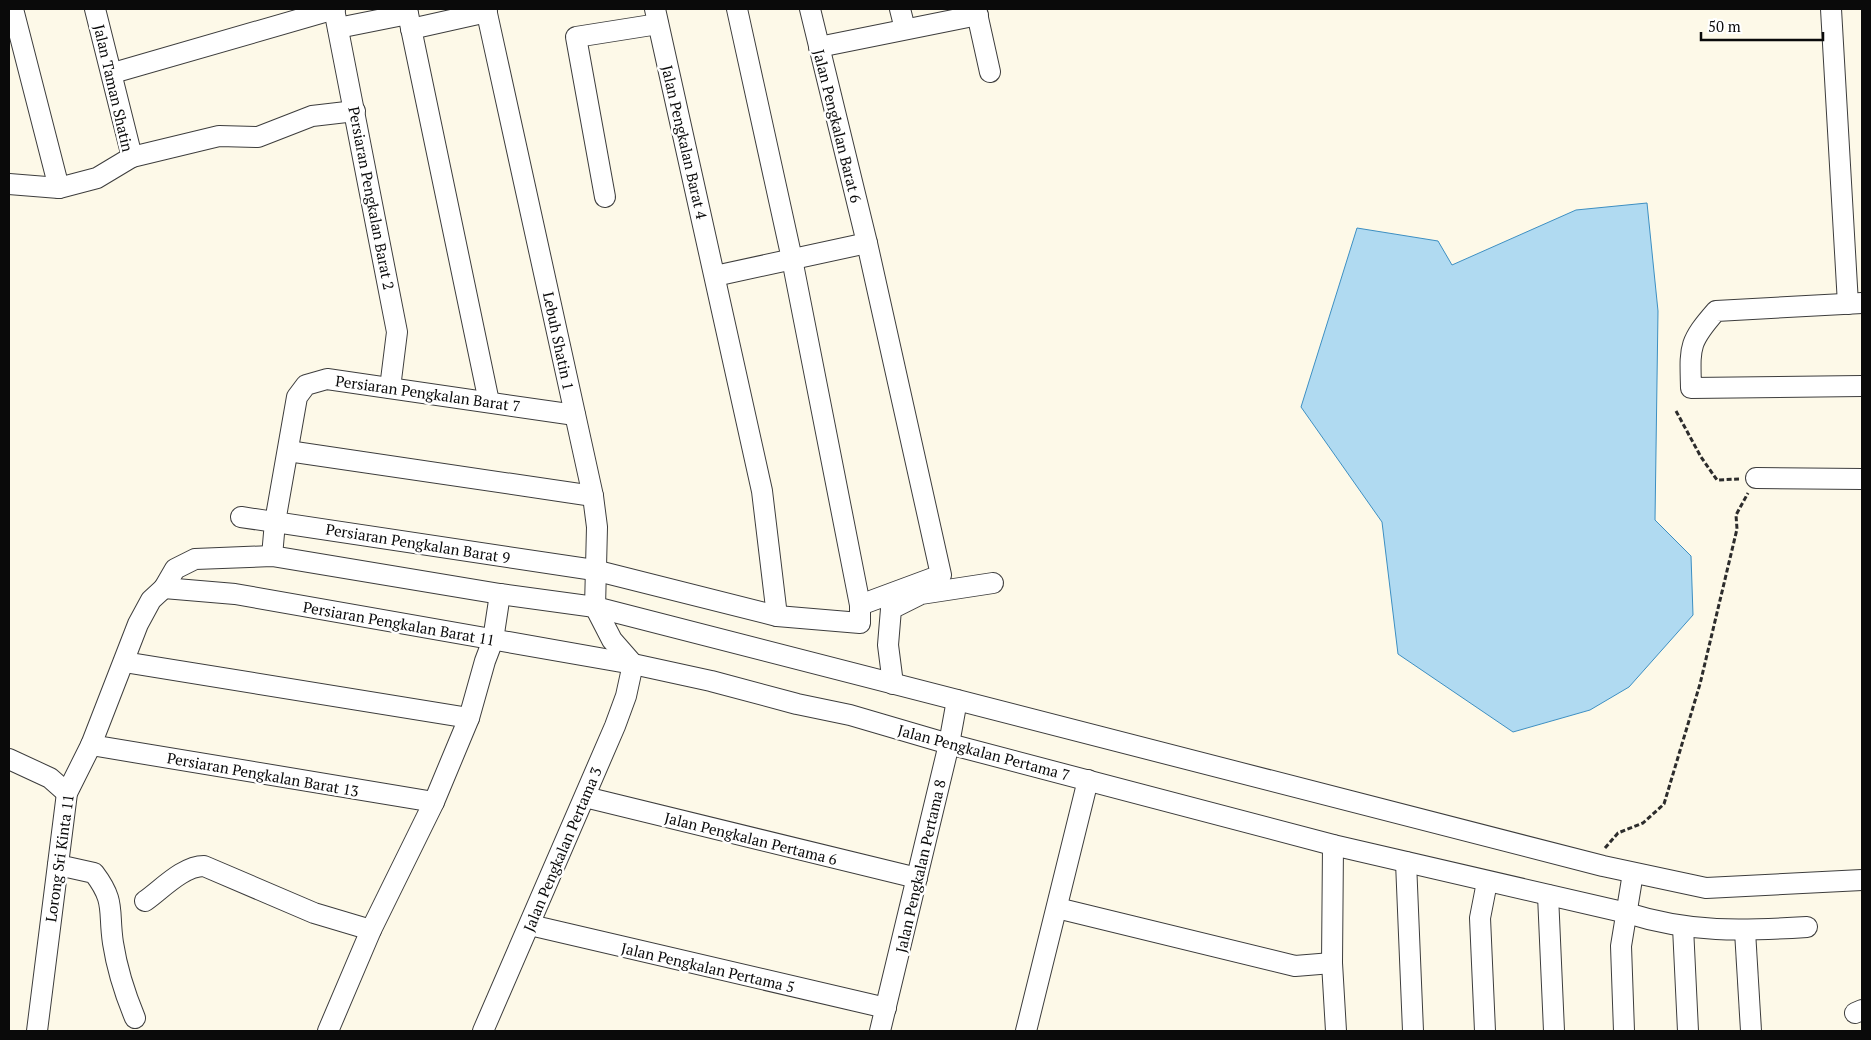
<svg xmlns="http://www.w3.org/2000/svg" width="1871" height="1040" font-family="'PT Serif',serif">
	<rect width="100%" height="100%" fill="#fdf9e8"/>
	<!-- water -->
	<polygon fill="#b0daf1" stroke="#3d8fc2" points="1647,203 1658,311 1655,520 1691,556 1693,615 1629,687 1590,710 1513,732 1398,654 1382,522 1301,407 1357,228 1438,241 1452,265 1576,210"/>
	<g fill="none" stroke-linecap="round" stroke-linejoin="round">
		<defs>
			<g id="minor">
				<polyline points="13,9 59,188"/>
				<polyline points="334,9 397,332 390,388"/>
				<polyline points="407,9 489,402"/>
				<polyline points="486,9 593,496 597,527 595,607 612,640 633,664"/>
				<polyline points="655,9 762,491 777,616"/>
				<polyline points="810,9 867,243 941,575 860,605"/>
				<polyline points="900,9 905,29"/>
				<polyline points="976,9 990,72"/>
				<polyline points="1831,9 1848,304"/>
				<polyline points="338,28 408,14"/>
				<polyline points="411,29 487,12"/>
				<polyline points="819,47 978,15"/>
				<polyline points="113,73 335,9"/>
				<polyline points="132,157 219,136 258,137 312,116 355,111"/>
				<polyline points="9,184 59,188 97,178 132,157 95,9"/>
				<polyline points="605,197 576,37 658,24"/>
				<polyline points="715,276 867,243"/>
				<path d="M 1862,303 L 1716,311 C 1688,343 1690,347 1691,388 L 1862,386"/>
				<polyline points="288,451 593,496"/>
				<polyline points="1756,478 1862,479"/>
				<polyline points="241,517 594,570 777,616 860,623 860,605 792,259 737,9"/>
				<polyline points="272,556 275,522 297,397 306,385 327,379 575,415"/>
				<path d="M 164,588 L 235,594 L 633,664 L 711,681 L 797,704 L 850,715 L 949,744 L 1333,845 L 1627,913 C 1690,933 1742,931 1807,927"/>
				<polyline points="124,662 469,718"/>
				<polyline points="893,684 888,645 891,609 921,594 993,583"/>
				<polyline points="91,745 434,802"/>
				<polyline points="9,759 50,778 67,793"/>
				<polyline points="585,797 917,878"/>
				<polyline points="1333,845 1332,963 1336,1031"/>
				<polyline points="1406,862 1413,1031"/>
				<path d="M 58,865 L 94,873 C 116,902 108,910 113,943 C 117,969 125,994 135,1018"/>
				<polyline points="1548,895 1554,1031"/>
				<path d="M 145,901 C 162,889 183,866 204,866 L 314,913 L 371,930"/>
				<polyline points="1057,908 1295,966 1332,963"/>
				<polyline points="530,925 886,1008"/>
				<polyline points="1683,927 1688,1031"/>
				<polyline points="1745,931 1751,1031"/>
				<polyline points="1855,1013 1862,1010"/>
				<polyline points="37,1031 67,793 91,745 138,624 151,600 164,588 175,569 195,559 272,556 500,594 595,607 1603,866 1706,888 1862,880"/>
				<polyline points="328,1031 371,930 434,802 469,718 485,661 493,640 500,594"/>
				<polyline points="483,1031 615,726 626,696 633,664"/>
				<polyline points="880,1031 949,744 957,700"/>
				<polyline points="1026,1031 1088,780"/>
				<polyline points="1485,1031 1480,918 1487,882"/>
				<polyline points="1624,1031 1621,946 1633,873"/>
			</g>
		</defs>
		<!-- minor casing -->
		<use href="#minor" stroke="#3d3d3d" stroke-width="22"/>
		<!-- path -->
		<g stroke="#2c2c2c" stroke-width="3" stroke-dasharray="5 2.5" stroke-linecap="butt">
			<polyline points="1676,411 1701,457 1717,480 1739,479"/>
			<polyline points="1605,848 1618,833 1643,823 1664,804 1700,684 1737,529 1736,515 1748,493"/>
		</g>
		<!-- minor -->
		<use href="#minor" stroke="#fff" stroke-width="20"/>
	</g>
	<g text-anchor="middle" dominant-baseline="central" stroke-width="5" stroke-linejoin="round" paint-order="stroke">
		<!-- street labels -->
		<g font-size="15" fill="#0a0a0a" stroke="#fff">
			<text transform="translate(114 88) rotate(77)">Jalan Taman Shatin</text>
			<text transform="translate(838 126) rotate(76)">Jalan Pengkalan Barat 6</text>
			<text transform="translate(685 142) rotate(77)">Jalan Pengkalan Barat 4</text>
			<text transform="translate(372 198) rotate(79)">Persiaran Pengkalan Barat 2</text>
			<text transform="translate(559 341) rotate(78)">Lebuh Shatin 1</text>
			<text transform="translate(428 393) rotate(8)">Persiaran Pengkalan Barat 7</text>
			<text transform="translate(418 543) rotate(9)">Persiaran Pengkalan Barat 9</text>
			<text transform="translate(399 623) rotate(10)">Persiaran Pengkalan Barat 11</text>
			<text transform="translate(984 752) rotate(15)">Jalan Pengkalan Pertama 7</text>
			<text transform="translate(263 774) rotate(10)">Persiaran Pengkalan Barat 13</text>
			<text transform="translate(751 838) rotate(14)">Jalan Pengkalan Pertama 6</text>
			<text transform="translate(562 849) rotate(-67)">Jalan Pengkalan Pertama 3</text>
			<text transform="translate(59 858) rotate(-82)">Lorong Sri Kinta 11</text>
			<text transform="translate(920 866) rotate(-77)">Jalan Pengkalan Pertama 8</text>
			<text transform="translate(708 967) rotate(13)">Jalan Pengkalan Pertama 5</text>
		</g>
	</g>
	<!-- border -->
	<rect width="1871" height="1040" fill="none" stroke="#0a0a0a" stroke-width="20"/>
	<!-- scale -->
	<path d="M1701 32v8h122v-8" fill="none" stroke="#0a0a0a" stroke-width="2.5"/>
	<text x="1708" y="32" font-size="15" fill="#0a0a0a" stroke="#ffffff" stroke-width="4" paint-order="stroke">50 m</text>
</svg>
